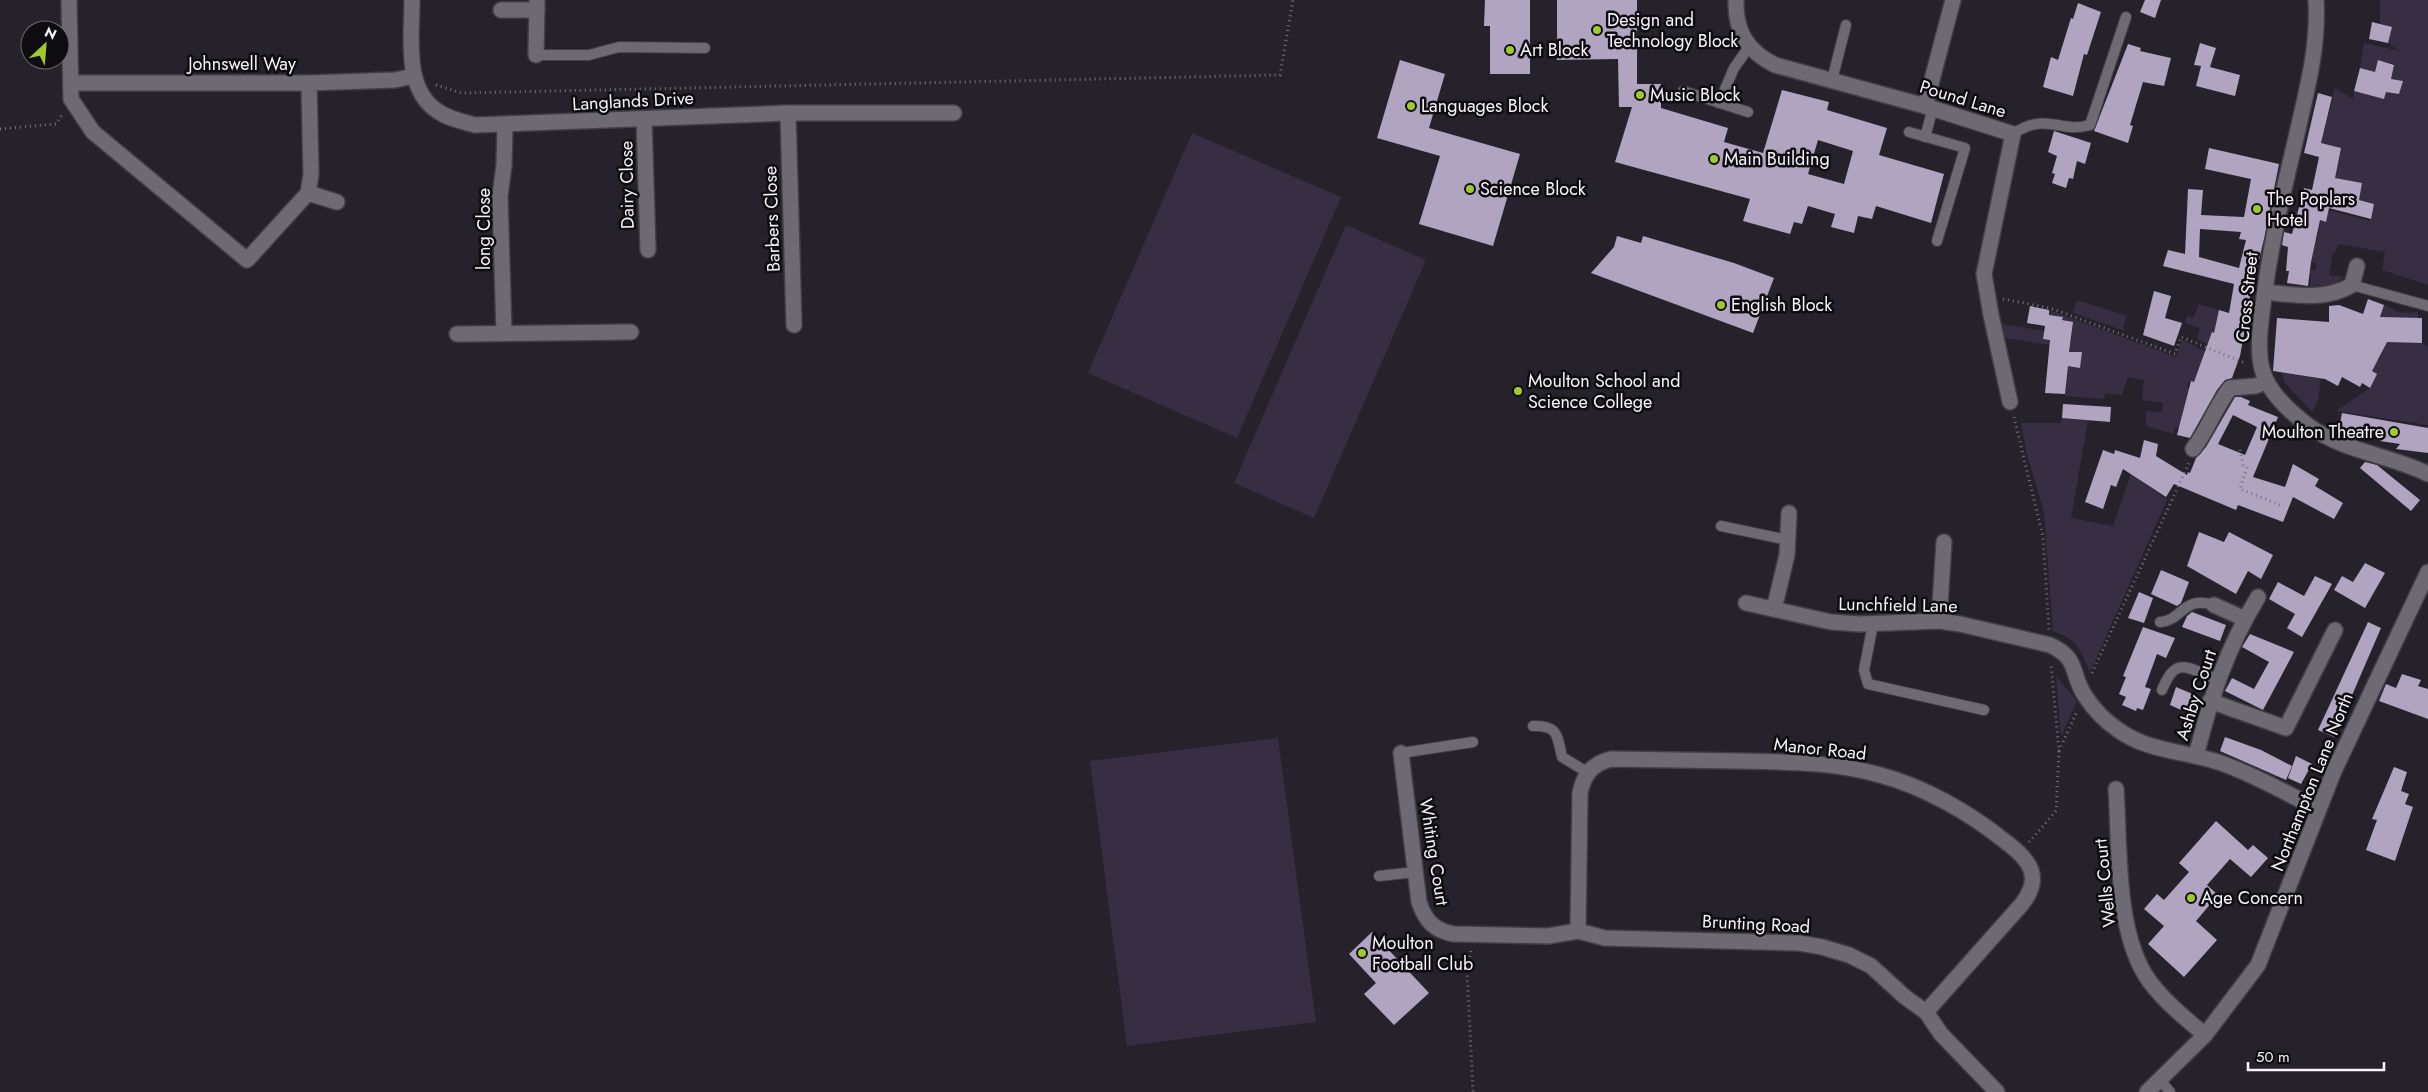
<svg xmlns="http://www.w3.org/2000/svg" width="2428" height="1092" font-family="Jost,sans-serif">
	<rect width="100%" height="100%" fill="#26222b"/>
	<!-- green -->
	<g fill="#382e44">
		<polygon points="2380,0 2428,0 2428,285 2382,270 2385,252 2338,244 2336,252 2333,252 2329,275 2343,277 2336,284 2310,286 2311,274 2307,274 2307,270 2316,270 2316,263 2310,262 2306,238 2317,240 2320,220 2326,222 2328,210 2370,221 2374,204 2340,195 2341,180 2323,174 2341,148 2307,139 2309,129 2324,132 2335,88 2353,99 2354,91 2384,99 2386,92 2399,94 2403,81 2391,79 2394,64 2378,60 2375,72 2360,68 2364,43 2400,51 2388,43 2391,27 2380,24"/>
		<polygon points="1192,133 1341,197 1237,438 1088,373"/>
		<polygon points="1346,225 1426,260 1314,518 1234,483"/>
		<polygon points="2077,300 2127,316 2123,328 2125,331 2073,313"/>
		<polygon points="2199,304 2219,310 2214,347 2197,339 2200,328 2185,323 2187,316 2193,318"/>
		<polygon points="2384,305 2401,313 2418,312 2418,318 2399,342 2422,343 2428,348 2428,425 2336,411 2370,388 2361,365 2366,354 2378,360 2382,353 2370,346 2274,357 2276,333 2289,334 2355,325 2359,312 2380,318"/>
		<polygon points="2049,310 2176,357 2182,340 2205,351 2196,383 2189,381 2187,387 2202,394 2187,395 2186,400 2190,400 2188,430 2175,427 2173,434 2146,426 2146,411 2162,412 2163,403 2142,400 2144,380 2128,377 2122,395 2105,393 2104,399 2065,396 2068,366 2080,367 2082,352 2069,352 2070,348 2004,338 2001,324 2044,331 2043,339 2071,343 2073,323 2062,320 2063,317 2049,315"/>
		<polygon points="2281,372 2321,378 2318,400 2312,412 2285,383"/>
		<path d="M 2062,418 L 2088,420 L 2071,518 L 2113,526 L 2131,474 L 2167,500 L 2090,672 C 2079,648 2079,640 2053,631 L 2044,512 L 2026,451 L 2021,423 L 2060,423 Z"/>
		<polygon points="2056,676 2077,701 2061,737"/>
		<polygon points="1278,738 1316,1022 1127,1046 1090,761"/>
	</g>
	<!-- building -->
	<g fill="#b0a4c1" fill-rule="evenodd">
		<polygon points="1485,0 1530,0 1530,74 1490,74 1490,26 1484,26"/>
		<path d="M 1557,0 L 1637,0 L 1637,84 L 1661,84 L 1661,108 L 1728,128 L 1724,142 L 1763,153 L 1782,90 L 1829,102 L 1827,110 L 1887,128 L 1879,155 L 1944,174 L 1931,223 L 1876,206 L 1872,219 L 1858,216 L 1854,233 L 1831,227 L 1835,214 L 1808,206 L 1802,224 L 1794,222 L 1790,234 L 1743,221 L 1750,199 L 1615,162 L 1632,107 L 1619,107 L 1618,59 L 1557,60 ZM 1818,140 L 1853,151 L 1844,184 L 1808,174 Z"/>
		<polygon points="2145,0 2161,0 2155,18 2140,12"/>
		<polygon points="2078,3 2101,12 2087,55 2084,54 2073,96 2043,87 2051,57 2058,60 2071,18 2073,19"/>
		<polygon points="2372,22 2392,27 2388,43 2369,39"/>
		<polygon points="2200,43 2216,48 2210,67 2240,75 2235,96 2196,86 2201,66 2194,65"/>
		<polygon points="2128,44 2141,48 2140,51 2171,58 2164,86 2143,82 2130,125 2133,126 2128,143 2094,131"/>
		<polygon points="1400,60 1445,74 1429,128 1520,154 1493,246 1419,224 1440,156 1377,138"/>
		<polygon points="2378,60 2394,65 2391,79 2403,81 2399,94 2386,92 2384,99 2354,91 2360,68 2375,72"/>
		<polygon points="2318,93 2332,97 2321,143 2341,148 2335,178 2362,183 2359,200 2374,204 2371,219 2329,208 2326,222 2320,220 2311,262 2308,286 2287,283 2289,271 2286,271 2288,247 2282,245 2284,232 2292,234 2304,188 2312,190 2319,157 2304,153"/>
		<polygon points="2054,131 2091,143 2085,164 2077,161 2073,179 2069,178 2066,188 2052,183 2055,174 2052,173 2057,156 2048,152"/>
		<path d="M 2209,148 L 2279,164 L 2264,239 L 2245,318 L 2247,318 L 2240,356 L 2232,378 L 2225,380 L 2217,390 L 2190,438 L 2177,435 L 2191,381 L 2194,382 L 2212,332 L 2214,333 L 2219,310 L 2229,313 L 2234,284 L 2163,266 L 2168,250 L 2185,254 L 2188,189 L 2203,190 L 2201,215 L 2244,217 L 2251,179 L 2205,169 ZM 2200,229 L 2241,232 L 2239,239 L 2246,240 L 2239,268 L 2199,257 Z"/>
		<polygon points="1617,236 1641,243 1643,236 1734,263 1774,278 1753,333 1591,273 1614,247"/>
		<polygon points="2154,291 2171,296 2165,318 2182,323 2174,346 2143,335"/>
		<polygon points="2368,299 2384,305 2380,317 2422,318 2422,343 2387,342 2372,371 2377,374 2370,388 2362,383 2360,387 2342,377 2338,386 2325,379 2273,371 2277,318 2329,322 2329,306 2339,305 2363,314"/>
		<polygon points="2030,306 2049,310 2049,315 2063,317 2062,320 2073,322 2069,352 2082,352 2080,368 2068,366 2065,394 2045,393 2050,340 2043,339 2045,326 2027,323"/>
		<path d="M 2235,397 L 2241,397 L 2250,401 L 2248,405 L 2278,417 L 2253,477 L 2285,487 L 2293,464 L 2319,479 L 2315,486 L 2343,503 L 2334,519 L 2293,497 L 2283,522 L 2238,505 L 2236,510 L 2174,484 L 2166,497 L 2123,469 L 2116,487 L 2111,485 L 2103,509 L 2085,502 L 2103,450 L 2114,454 L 2115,450 L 2140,458 L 2144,440 L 2158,444 L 2156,456 L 2187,475 L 2188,472 L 2190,473 L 2196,458 L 2206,447 ZM 2233,415 L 2257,427 L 2245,455 L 2218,444 Z"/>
		<polygon points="2063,404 2111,407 2110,422 2062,418"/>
		<polygon points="2342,413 2428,428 2428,453 2396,449 2400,444 2380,441 2381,435 2339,428"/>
		<polygon points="2365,462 2377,465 2420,500 2411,511 2360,468"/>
		<polygon points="2199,532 2224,542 2229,532 2273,555 2261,579 2248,571 2236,594 2187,566"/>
		<polygon points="2365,563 2385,573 2365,608 2334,590 2342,576 2353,582"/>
		<polygon points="2161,570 2189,582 2181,603 2177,606 2151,594"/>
		<polygon points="2315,576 2332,584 2302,637 2287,628 2295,614 2269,599 2278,582 2304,596"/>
		<polygon points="2139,592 2153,598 2144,623 2128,618"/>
		<polygon points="2192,612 2226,625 2220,641 2182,627 2187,616"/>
		<polygon points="2368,622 2381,628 2334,737 2318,730"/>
		<polygon points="2143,627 2175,638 2166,658 2157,654 2145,687 2151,689 2143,710 2137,708 2136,711 2122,705 2126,697 2119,694 2126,677 2123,676"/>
		<polygon points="2250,634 2294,652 2263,710 2225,691 2232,678 2254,689 2269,662 2242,647"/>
		<polygon points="2402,674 2421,680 2418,686 2428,689 2428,719 2379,701 2386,684 2396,688"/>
		<polygon points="2176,687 2195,695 2190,714 2170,705"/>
		<polygon points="2225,737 2261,750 2292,766 2286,780 2220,751"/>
		<polygon points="2296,756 2312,764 2301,784 2288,778"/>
		<polygon points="2394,767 2407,772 2401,791 2409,794 2405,804 2413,807 2395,861 2366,850 2377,820 2372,819"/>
		<polygon points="2216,821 2248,850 2253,845 2268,858 2251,877 2230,859 2207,885 2218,895 2196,921 2217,940 2184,977 2148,944 2164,926 2144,909 2157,894 2164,900 2189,872 2179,863"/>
		<polygon points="1372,932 1429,993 1394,1025 1364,994 1376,983 1349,954"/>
	</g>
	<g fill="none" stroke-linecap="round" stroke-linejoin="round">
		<defs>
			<g id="lane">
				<polyline points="536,55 589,55 619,47 705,48"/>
				<polyline points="1832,80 1846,25"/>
				<polyline points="1683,91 1748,112"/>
				<polyline points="1719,103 1734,68 1749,47"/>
				<polyline points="1909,132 1965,148 1937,241"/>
				<path d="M 2013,134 C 2046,111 2061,134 2090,125 L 2126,17"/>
				<polyline points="1925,137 1933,108"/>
				<polyline points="2352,285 2428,306"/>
				<polyline points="1721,526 1788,540"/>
				<path d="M 2160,622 C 2182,621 2183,595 2214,605"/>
				<polyline points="1873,624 1864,670 1868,684 1984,710"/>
				<path d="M 2162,690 C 2176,655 2187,668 2217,679"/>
				<path d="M 1533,726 C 1558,725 1557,735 1562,757 L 1587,772"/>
				<polyline points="1401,753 1473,742"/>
				<polyline points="1379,876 1415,872"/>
				<polyline points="2161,1081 2170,1092"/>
			</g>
			<g id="street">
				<polyline points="69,0 71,99 93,132 247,260 308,193 311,175 309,83"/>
				<path d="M 412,0 C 412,37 403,90 439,112 C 449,119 464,122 475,125 L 788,113 L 954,113"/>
				<path d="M 1736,0 C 1735,31 1747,51 1775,65 L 1925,106 L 2013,134 L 1984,274 L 1991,315 L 2010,402"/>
				<polyline points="501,10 537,10"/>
				<polyline points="536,55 537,0"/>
				<polyline points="71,83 309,83 395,80 414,76"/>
				<polyline points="1925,106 1953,0"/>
				<polyline points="788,113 794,325"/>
				<polyline points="644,119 648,250"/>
				<polyline points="308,193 337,202"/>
				<path d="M 2265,292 C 2295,295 2325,301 2352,285 L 2357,266"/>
				<polyline points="504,333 500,196 504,165 505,126"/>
				<polyline points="457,334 631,332"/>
				<path d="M 2193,449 C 2208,430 2215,407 2230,388 L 2255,386 L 2267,382"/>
				<path d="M 1746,603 L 1831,622 L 1860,624 L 1939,621 L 1960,624 L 2050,645 C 2080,659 2070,673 2085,696 C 2093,708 2105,721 2117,729 C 2147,752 2187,751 2221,763 C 2255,775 2286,793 2318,809"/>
				<polyline points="2214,605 2245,619"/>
				<polyline points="1774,609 1787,555 1789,513"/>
				<polyline points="1939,621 1944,542"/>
				<polyline points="2210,701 2286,728 2335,630"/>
				<path d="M 1401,753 L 1419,902 C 1425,920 1434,931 1454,934 L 1548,936 L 1578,931 L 1605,938 L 1799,943 L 1822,947 L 1849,955 L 1871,966 L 1905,997 L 1926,1012 L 1941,1034 L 1997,1092"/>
				<path d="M 2196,756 C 2211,697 2226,650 2258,597"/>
				<path d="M 2116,789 C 2120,847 2115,935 2150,982 C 2166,1003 2186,1019 2205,1035"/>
				<path d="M 1578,931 L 1580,793 C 1584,774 1592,764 1611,759 C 1654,760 1697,760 1740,761 C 1787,762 1834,762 1880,775 C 1925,787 1970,813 2006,842 C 2030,860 2043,877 2022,904 L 1926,1012"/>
			</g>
			<g id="secondary">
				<path d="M 2316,0 C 2319,47 2306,93 2296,138 C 2284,188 2272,238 2265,290 C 2262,315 2256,344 2262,369 C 2267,391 2291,413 2309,426 C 2345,452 2390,455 2428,474"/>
				<polyline points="2147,1092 2205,1035 2258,965 2334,771 2428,572"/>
			</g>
		</defs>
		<!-- lane casing -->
		<use href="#lane" stroke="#423e46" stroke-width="12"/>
		<!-- street casing -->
		<use href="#street" stroke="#423e46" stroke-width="18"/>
		<!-- secondary casing -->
		<use href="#secondary" stroke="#423e46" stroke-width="18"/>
		<!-- path -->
		<g stroke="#77747b" stroke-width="3" stroke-dasharray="1 4" stroke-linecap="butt">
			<polyline points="436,85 462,93 1280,75 1293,0"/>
			<polyline points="0,129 56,124 63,113"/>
			<polyline points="2003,299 2050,308 2175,354 2181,337 2245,363"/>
			<polyline points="2014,417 2043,537 2049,630"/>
			<polyline points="2240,450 2243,465 2247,467 2240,489 2280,505"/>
			<polyline points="2092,673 2189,463"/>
			<polyline points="2059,751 2077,711"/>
			<polyline points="2029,842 2056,811 2059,752 2051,664"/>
			<polyline points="1471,951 1467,969 1473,1092"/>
		</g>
		<!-- lane -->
		<use href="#lane" stroke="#6e6a74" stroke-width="10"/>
		<!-- street -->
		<use href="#street" stroke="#6e6a74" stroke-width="15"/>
		<!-- secondary -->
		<use href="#secondary" stroke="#6e6a74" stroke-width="15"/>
	</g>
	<!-- markers -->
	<g fill="#9eca2e" stroke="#0e0c10" stroke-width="2">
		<circle cx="1597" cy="30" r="5"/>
		<circle cx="1510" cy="50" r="5"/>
		<circle cx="1640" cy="95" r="5"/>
		<circle cx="1411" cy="106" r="5"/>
		<circle cx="1714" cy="159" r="5"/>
		<circle cx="1470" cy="189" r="5"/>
		<circle cx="2257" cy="209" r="5"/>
		<circle cx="1721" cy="305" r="5"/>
		<circle cx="1518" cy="391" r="5"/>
		<circle cx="2394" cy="432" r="5"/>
		<circle cx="2191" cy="898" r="5"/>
		<circle cx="1362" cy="953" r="5"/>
	</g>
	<g text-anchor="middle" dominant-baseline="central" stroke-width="5" stroke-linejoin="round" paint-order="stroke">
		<!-- poi labels -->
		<g font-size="18" fill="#f5f3f9" stroke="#0e0c10" text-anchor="start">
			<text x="1607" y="20">Design and<tspan x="1607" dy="21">Technology Block</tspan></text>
			<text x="1520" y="50">Art Block</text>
			<text x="1650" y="95">Music Block</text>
			<text x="1421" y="106">Languages Block</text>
			<text x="1724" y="159">Main Building</text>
			<text x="1480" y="189">Science Block</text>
			<text x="2267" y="199">The Poplars<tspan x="2267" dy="21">Hotel</tspan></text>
			<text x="1731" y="305">English Block</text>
			<text x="1528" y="381">Moulton School and<tspan x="1528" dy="21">Science College</tspan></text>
			<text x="2384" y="432" text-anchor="end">Moulton Theatre</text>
			<text x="2201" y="898">Age Concern</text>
			<text x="1372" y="943">Moulton<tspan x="1372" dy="21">Football Club</tspan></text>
		</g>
		<!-- street labels -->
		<g font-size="18" fill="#f5f3f9" stroke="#0e0c10">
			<text x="242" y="64">Johnswell Way</text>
			<text transform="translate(1963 99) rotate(17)">Pound Lane</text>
			<text transform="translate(633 101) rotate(-3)">Langlands Drive</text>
			<text transform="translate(627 185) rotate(-91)">Dairy Close</text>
			<text transform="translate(772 219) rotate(-92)">Barbers Close</text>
			<text transform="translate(484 229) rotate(-90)">long Close</text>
			<text transform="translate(2247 297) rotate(-84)">Cross Street</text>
			<text transform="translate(1898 605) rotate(1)">Lunchfield Lane</text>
			<text transform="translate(2196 695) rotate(-72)">Ashby Court</text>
			<text transform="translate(1820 749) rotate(6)">Manor Road</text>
			<text transform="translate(2312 782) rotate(-68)">Northampton Lane North</text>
			<text transform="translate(1434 852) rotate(81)">Whiting Court</text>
			<text transform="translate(2105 883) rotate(-96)">Wells Court</text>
			<text transform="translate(1756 924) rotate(3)">Brunting Road</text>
		</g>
	</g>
	<!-- north arrow -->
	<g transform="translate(45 45) rotate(26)"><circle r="24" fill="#0e0c10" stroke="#6a686d"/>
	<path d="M0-4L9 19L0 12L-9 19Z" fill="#9eca2e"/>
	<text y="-8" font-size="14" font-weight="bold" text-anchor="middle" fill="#f5f3f9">N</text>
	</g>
	<!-- scale -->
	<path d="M2248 1062v8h136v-8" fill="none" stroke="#f5f3f9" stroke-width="2.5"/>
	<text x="2256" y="1062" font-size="15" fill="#f5f3f9" stroke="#0e0c10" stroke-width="4" paint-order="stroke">50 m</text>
</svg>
